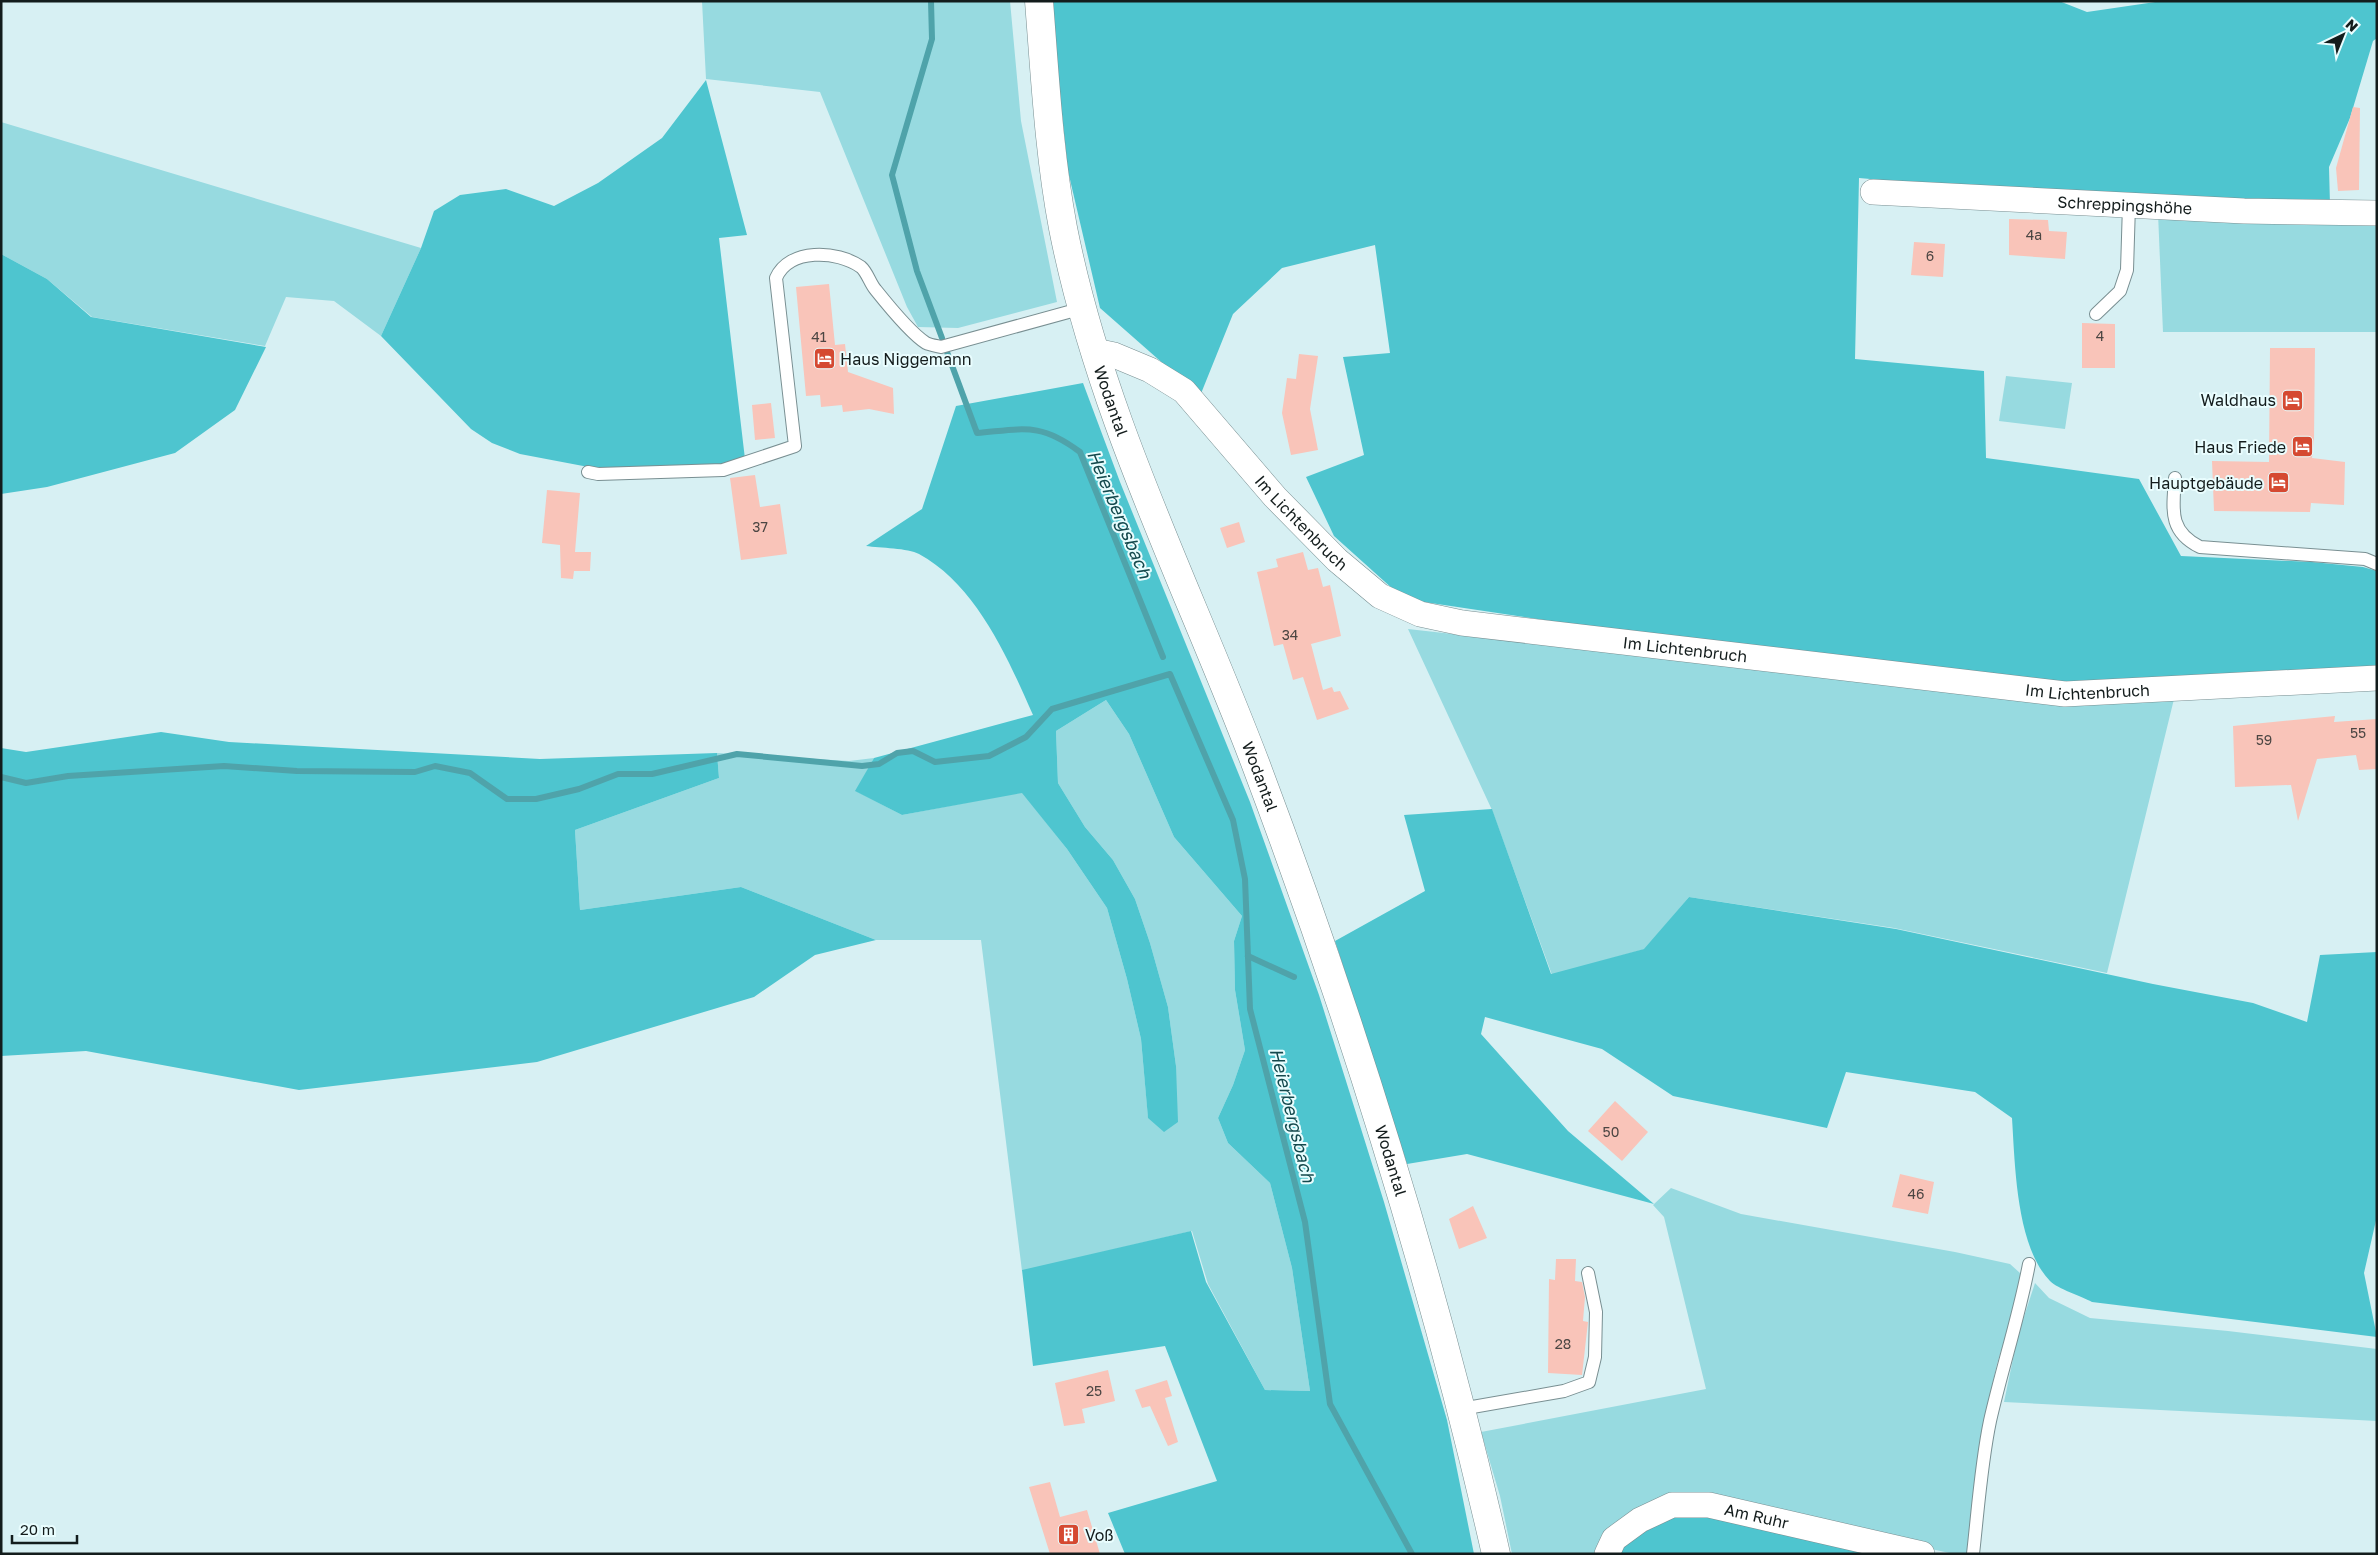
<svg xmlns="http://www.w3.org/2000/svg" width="2378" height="1555" font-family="'Golos Text',sans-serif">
	<rect width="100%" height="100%" fill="#d7f0f3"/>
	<!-- green -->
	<g fill="#97dae0">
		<polygon points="702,1 1010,1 1021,121 1057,302 958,328 918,327 907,307 820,92 706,79"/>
		<polygon points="1,122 421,248 381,336 334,301 286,297 265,346 92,317 47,279 1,254"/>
		<polygon points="2158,213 2377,220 2377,332 2163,332"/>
		<polygon points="2006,376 2072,383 2065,429 1999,421"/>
		<polygon points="1408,629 1749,667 2174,699 2107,973 1894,928 1689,897 1645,949 1552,975 1492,810"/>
		<polygon points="1106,700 1129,734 1174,837 1242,916 1234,941 1235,990 1245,1050 1233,1085 1218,1118 1228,1143 1270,1183 1292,1268 1310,1391 1265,1390 1208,1284 1192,1231 1022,1271 981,940 876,940 741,887 580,910 575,830 719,778 717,753 849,761 874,758 856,791 902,815 1022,792 1067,849 1107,908 1127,979 1141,1039 1148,1117 1176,1066 1168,1007 1150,943 1135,899 1113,860 1085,827 1058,783 1056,731"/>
		<polygon points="1671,1188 1741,1214 1955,1252 2010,1264 2020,1273 2021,1285 1997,1364 1983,1425 1968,1554 1954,1554 1822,1525 1599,1554 1512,1554 1500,1496 1481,1432 1706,1389 1664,1217 1653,1205"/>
		<polygon points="2035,1283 2049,1298 2090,1318 2228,1331 2377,1349 2377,1421 2004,1402 2018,1335"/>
	</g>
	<!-- forest -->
	<g fill="#4ec5cf">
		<polygon points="1050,1 2059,1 2087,12 2162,1 2377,1 2377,38 2373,41 2350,118 2329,167 2330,205 2007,191 1859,178 1855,359 1984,371 1986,458 2139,479 2181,556 2312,562 2363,567 2377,571 2377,669 2067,686 1632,633 1404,599 1334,536 1306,477 1364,455 1343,357 1390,353 1375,245 1282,268 1233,314 1200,396 1100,308 1068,171"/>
		<polygon points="706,80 747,235 719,238 745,459 722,465 599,469 520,454 492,443 471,429 381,336 421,248 434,211 460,195 506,189 554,206 598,183 662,138"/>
		<polygon points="1,254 47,279 91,317 266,347 235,410 175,453 47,487 1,494"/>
		<path d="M 1083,383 L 1120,482 L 1250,802 L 1319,995 L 1384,1202 L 1447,1420 L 1474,1554 L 1125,1554 L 1108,1513 L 1217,1481 L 1165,1346 L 1033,1366 L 1022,1270 L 1191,1231 L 1206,1282 L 1265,1390 L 1310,1391 L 1292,1268 L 1270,1183 L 1228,1143 L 1218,1118 L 1233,1085 L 1245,1050 L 1235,990 L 1234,941 L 1242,916 L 1174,837 L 1129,734 L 1106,700 L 1056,731 L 1058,783 L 1085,827 L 1113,860 L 1135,899 L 1150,943 L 1168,1007 L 1176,1066 L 1178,1122 L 1164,1132 L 1148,1118 L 1141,1039 L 1127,979 L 1107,908 L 1067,849 L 1022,793 L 902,815 L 855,791 L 874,758 L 1033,715 C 1008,658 976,585 919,554 C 908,548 880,548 866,546 L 922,509 L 956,406 Z"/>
		<polygon points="161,732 229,742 540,759 717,753 719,778 575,830 580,910 741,887 876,940 815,955 754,997 537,1062 299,1090 86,1051 1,1056 1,748 26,752"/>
		<path d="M 1492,809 L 1551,974 L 1644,949 L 1689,897 L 1896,929 L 2153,984 L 2253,1003 L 2307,1022 L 2320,955 L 2377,952 L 2377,1216 L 2364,1273 L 2377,1337 L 2092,1302 C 2081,1296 2058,1289 2050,1281 C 2016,1246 2015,1164 2012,1118 L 1975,1092 L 1846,1072 L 1827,1128 L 1673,1096 L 1602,1049 L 1485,1017 L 1481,1034 L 1568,1131 L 1654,1204 L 1467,1154 L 1407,1164 L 1335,941 L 1425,891 L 1404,815 Z"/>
		<polygon points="1708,1511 1897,1554 1616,1554 1620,1545 1675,1513"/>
	</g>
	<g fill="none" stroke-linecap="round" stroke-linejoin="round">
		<!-- stream -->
		<g stroke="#4fa3aa" stroke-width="6">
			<polyline points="931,1 932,39 892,175 917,271 942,338"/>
			<path d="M 947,352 L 977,433 C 1024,429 1040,422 1080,452 L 1163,657"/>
			<polyline points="1,777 26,783 68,776 224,766 297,771 415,772 435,766 470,773 507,799 536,799 579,789 618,774 652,774 737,754 862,766 879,764 897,753 913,751 935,762 989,756 1026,737 1052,709 1170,674 1233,820 1245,879 1250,1009 1305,1222 1330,1404 1412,1554"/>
			<polyline points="1248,956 1294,977"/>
		</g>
	</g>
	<!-- building -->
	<g fill="#f9c4b9">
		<polygon points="2353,107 2360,108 2359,190 2338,191 2336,168"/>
		<polygon points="2009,219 2048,220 2049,231 2067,232 2065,259 2009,255"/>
		<polygon points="1914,242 1945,244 1943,277 1911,275"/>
		<polygon points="829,284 835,345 845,344 848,372 893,388 894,414 869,409 843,412 842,405 821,407 820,395 806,396 796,287"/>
		<polygon points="2082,323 2115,324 2115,368 2082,368"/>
		<polygon points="2270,348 2315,348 2314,439 2312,458 2345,462 2344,505 2311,503 2310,512 2214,511 2212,461 2269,462"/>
		<polygon points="1299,354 1318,356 1310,409 1318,450 1291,455 1282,413 1287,378 1296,379"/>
		<polygon points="771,403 775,438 755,440 752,405"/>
		<polygon points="755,475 760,507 780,504 787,554 741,560 730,478"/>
		<polygon points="547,490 580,493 575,552 591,552 590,571 574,571 573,579 561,578 560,545 542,543"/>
		<polygon points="1239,522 1245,542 1227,548 1220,528"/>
		<polygon points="1303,552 1308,570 1318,568 1323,587 1330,585 1341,636 1311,644 1323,690 1332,687 1334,692 1340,691 1349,709 1317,720 1303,677 1293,680 1283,644 1274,646 1257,572 1278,567 1276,559"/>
		<polygon points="2335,716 2334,722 2377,719 2377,769 2359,770 2356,755 2317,759 2298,821 2291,785 2235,787 2233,726"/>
		<polygon points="1615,1101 1648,1132 1622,1161 1588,1131"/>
		<polygon points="1900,1174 1934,1182 1928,1214 1892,1207"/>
		<polygon points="1473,1206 1487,1238 1459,1249 1449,1219"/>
		<polygon points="1556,1259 1576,1259 1575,1281 1582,1282 1585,1297 1583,1321 1588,1322 1582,1375 1548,1373 1549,1279 1555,1280"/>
		<polygon points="1108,1370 1115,1401 1082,1409 1085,1423 1064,1426 1055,1383"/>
		<polygon points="1167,1380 1172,1396 1165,1398 1178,1442 1168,1446 1150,1406 1142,1408 1135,1390"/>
		<polygon points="1050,1482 1060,1517 1087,1510 1100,1554 1050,1554 1029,1487"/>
	</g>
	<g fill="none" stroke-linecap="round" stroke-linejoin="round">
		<defs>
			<g id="lane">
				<polyline points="2096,314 2120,291 2127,270 2129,205"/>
				<path d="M 588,472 L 598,474 L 723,470 L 795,446 L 776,278 C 789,248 837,250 861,267 C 867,272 870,283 875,289 C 887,304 910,333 926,343 C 930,345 937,346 941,347 L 1083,308"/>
				<path d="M 2175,478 C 2173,509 2168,531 2200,547 L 2365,559 L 2377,564"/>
				<polyline points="1461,1409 1564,1391 1589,1382 1595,1357 1596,1312 1588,1273"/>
				<path d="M 1973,1554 C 1978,1510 1981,1464 1990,1421 C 2002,1368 2019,1317 2029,1264"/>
			</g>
			<g id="street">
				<path id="s1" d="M 1873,192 L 2244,211 L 2377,213"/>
				<path id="s2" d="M 1095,351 L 1114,355 L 1150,370 L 1184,391 L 1275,497 L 1337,560 L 1380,596 L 1420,614 L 1462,623 L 2065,694 L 2377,678"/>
				<path id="s3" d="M 1607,1554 L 1614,1539 L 1640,1520 L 1672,1505 L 1709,1505 L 1922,1554"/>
			</g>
			<g id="secondary">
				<path id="s4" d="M 1039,1 C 1045,77 1049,154 1063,228 C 1100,416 1189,588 1256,765 C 1353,1022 1435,1286 1496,1554"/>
			</g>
		</defs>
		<!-- lane casing -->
		<use href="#lane" stroke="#798f92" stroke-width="14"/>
		<!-- street casing -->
		<use href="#street" stroke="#798f92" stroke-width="26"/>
		<!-- secondary casing -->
		<use href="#secondary" stroke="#798f92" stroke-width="29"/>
		<!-- lane -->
		<use href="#lane" stroke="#fff" stroke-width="12"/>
		<!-- street -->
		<use href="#street" stroke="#fff" stroke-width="25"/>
		<!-- secondary -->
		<use href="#secondary" stroke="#fff" stroke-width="28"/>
	</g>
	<!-- icons -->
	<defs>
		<symbol id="hotel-square" viewBox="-11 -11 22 22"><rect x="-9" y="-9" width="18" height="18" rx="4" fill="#d54931" stroke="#e9fdfe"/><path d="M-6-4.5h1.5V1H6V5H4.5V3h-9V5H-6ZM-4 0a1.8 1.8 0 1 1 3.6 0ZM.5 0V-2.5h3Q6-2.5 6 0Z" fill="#fff"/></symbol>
		<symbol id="building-square" viewBox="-11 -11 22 22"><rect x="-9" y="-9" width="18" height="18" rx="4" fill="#d54931" stroke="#e9fdfe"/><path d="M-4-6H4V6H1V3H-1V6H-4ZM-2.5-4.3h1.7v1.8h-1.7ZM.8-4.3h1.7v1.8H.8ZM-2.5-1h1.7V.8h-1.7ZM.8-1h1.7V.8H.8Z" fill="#fff"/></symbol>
	</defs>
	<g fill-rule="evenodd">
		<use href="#hotel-square" x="812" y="346" width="25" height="25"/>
		<use href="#hotel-square" x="2280" y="388" width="25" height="25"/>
		<use href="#hotel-square" x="2290" y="434" width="25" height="25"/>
		<use href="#hotel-square" x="2266" y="470" width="25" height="25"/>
		<use href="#building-square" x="1056" y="1522" width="25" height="25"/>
	</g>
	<g text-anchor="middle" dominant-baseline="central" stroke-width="4" stroke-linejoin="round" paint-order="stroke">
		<!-- number labels -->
		<g font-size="14" fill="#4c4643">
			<text x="2034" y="234">4a</text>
			<text x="1930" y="255">6</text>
			<text x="2100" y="335">4</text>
			<text x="819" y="336">41</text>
			<text x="760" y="526">37</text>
			<text x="1290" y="634">34</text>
			<text x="2358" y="732">55</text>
			<text x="2264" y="739">59</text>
			<text x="1611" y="1131">50</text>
			<text x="1916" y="1193">46</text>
			<text x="1563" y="1343">28</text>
			<text x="1094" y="1390">25</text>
		</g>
		<!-- street labels -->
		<g font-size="16" fill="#131c1c" stroke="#e9fdfe">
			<text stroke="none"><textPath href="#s1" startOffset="252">Schreppingshöhe</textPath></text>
			<text stroke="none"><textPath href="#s4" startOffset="408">Wodantal</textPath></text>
			<text stroke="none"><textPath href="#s2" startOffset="275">Im Lichtenbruch</textPath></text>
			<text stroke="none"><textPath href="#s2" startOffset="694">Im Lichtenbruch</textPath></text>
			<text stroke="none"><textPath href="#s2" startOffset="1099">Im Lichtenbruch</textPath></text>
			<text stroke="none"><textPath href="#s4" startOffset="812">Wodantal</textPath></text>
			<text stroke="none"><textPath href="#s4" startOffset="1218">Wodantal</textPath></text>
			<text stroke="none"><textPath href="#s3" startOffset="170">Am Ruhr</textPath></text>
		</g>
		<!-- poi labels -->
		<g font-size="16" fill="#131c1c" stroke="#e9fdfe" text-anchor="end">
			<text x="840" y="359" text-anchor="start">Haus Niggemann</text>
			<text x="2276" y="400">Waldhaus</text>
			<text x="2286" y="447">Haus Friede</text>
			<text x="2263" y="483">Hauptgebäude</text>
			<text x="1085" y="1535" text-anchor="start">Voß</text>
		</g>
		<!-- water labels -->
		<g font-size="18" font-style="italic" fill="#14494d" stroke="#e9fdfe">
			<text transform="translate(1120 514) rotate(67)">Heierbergsbach</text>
			<text transform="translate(1293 1115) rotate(76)">Heierbergsbach</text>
		</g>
	</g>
	<!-- border -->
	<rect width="2378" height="1555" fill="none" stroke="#131c1c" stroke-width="5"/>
	<!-- north arrow -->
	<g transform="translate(2343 35) rotate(43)" stroke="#e9fdfe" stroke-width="4" paint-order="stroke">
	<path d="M0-4L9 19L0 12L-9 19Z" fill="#131c1c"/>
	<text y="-8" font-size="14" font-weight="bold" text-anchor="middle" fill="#131c1c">N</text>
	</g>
	<!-- scale -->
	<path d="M12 1535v8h65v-8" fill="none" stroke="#131c1c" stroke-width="2.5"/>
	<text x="20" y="1535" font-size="15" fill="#131c1c" stroke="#e9fdfe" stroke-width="4" paint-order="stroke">20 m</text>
</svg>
